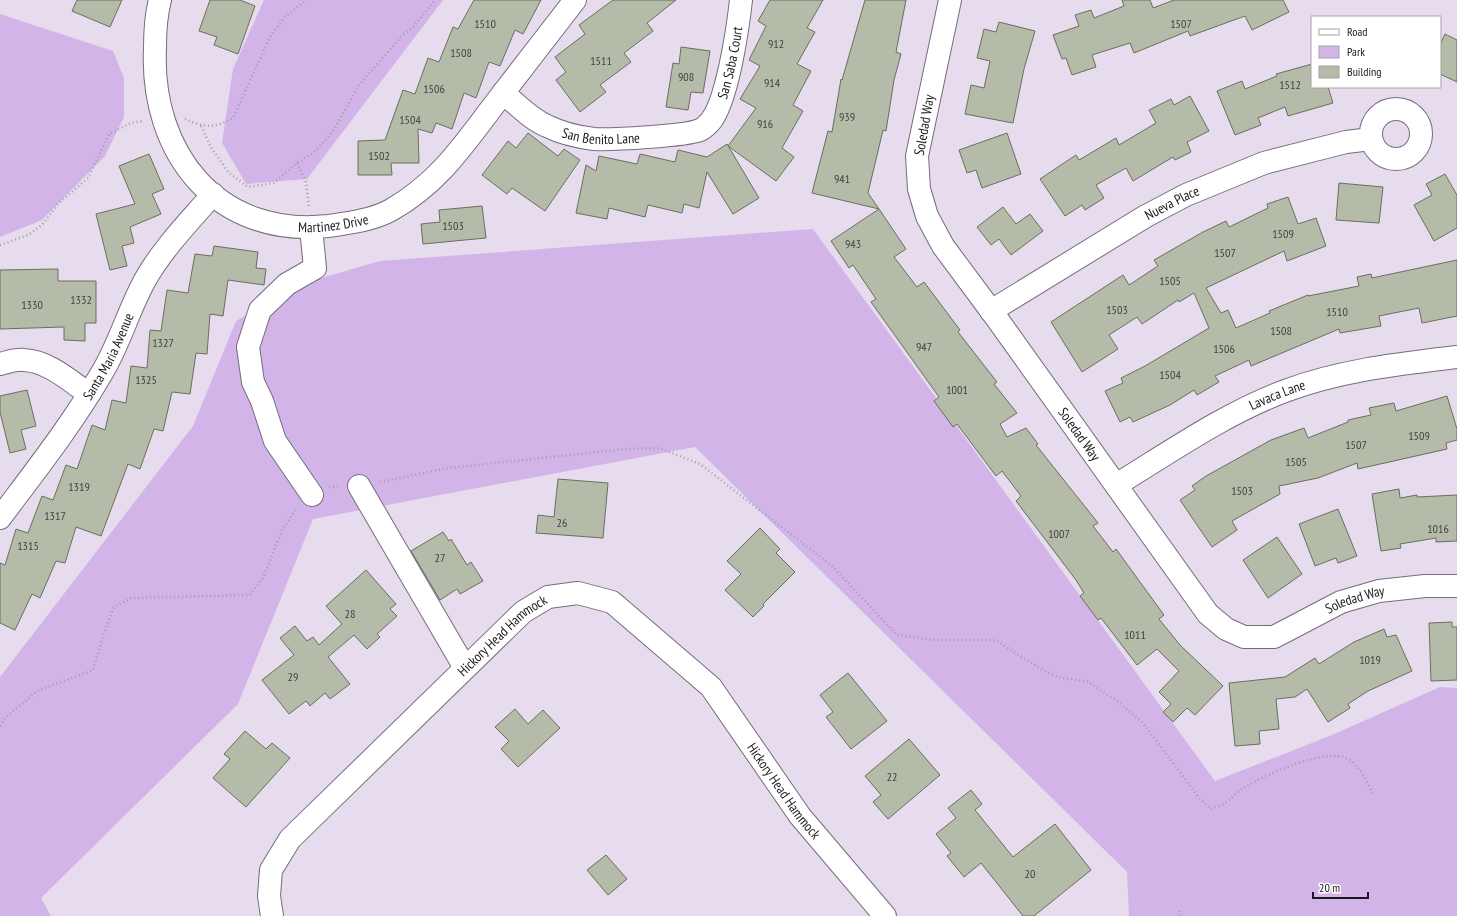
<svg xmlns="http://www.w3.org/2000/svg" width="1457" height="916" font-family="'PT Sans Narrow',sans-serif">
	<rect width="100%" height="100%" fill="#e6dcee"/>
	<!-- green -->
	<g fill="#d2b4e9">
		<polygon points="264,0 443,0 307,179 246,184 222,143 233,69"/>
		<polygon points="0,14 113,51 124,78 124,117 105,156 42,220 0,237"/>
		<polygon points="813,229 1215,781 1332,735 1440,687 1457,688 1457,916 1129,916 1127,872 695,447 313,519 238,704 41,898 51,916 0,916 0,677 193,426 236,321 304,283 380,261"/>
	</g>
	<!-- building -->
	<g fill="#b4bba8" stroke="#696f5e">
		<polygon points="77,0 122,0 110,27 72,11"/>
		<polygon points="210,0 240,0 255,6 238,54 214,45 217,37 199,31"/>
		<polygon points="474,0 541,0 523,34 515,30 500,66 489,62 476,98 464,93 452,129 436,123 432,133 418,129 419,163 391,163 392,175 358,175 358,141 385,140 403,90 415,94 428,58 439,62 453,27 458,29"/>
		<polygon points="613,0 676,0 647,23 653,31 624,53 631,62 600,85 606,92 580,112 556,80 566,72 555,57 585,34 579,25"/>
		<polygon points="770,0 823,0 807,28 815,32 797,64 811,71 793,105 803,111 782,148 794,157 776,181 728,146 756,108 740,99 760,66 749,60 766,26 758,21"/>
		<polygon points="865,0 906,0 896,52 901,54 894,80 886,131 883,130 868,193 879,209 812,193 828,131 832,132 841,79 842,80"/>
		<polygon points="1122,0 1150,0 1153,8 1174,0 1283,0 1289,12 1252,30 1245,16 1190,36 1188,31 1134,53 1130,43 1092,55 1096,67 1072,75 1066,58 1062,59 1053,35 1079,26 1075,15 1091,10 1094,18 1124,6"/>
		<polygon points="999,22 1035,31 1024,69 1013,123 965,114 971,85 984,88 990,61 977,58 984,29 996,32"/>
		<polygon points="1445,34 1457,40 1457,82 1440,74 1440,45"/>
		<polygon points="681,47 710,51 703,93 691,92 688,110 666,107 673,63 679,64"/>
		<polygon points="1312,64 1312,87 1328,87 1333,103 1288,116 1285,107 1258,118 1261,125 1235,135 1217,91 1242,81 1245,89 1277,76 1276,74"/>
		<polygon points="1190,96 1209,131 1187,142 1191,152 1175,160 1173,157 1133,181 1126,168 1096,185 1104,198 1085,210 1082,205 1065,216 1040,179 1076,155 1079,160 1116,138 1119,145 1156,123 1149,110 1171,99 1174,105"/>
		<polygon points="528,133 558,156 564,149 580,160 545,211 512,188 507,194 482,175 508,141 516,148"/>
		<polygon points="1007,133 1021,174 982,188 976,170 967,173 959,150"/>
		<polygon points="727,144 759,198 733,214 707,172 699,208 684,204 682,213 648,205 645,217 609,208 607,219 576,213 586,165 596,171 599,156 637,164 640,154 675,162 678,150 707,157"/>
		<polygon points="149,154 164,189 152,194 161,214 130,227 134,243 122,246 127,266 110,270 96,214 135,204 119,166"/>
		<polygon points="1445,174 1457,195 1457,228 1434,241 1414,205 1432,195 1426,184"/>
		<polygon points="1339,183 1383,187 1379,223 1336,220"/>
		<polygon points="1288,197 1298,224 1316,218 1326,246 1287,261 1284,251 1206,288 1221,313 1228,310 1236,328 1270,313 1269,311 1308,295 1308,296 1359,286 1357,277 1371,274 1372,278 1457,260 1457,316 1422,323 1419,308 1379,316 1381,326 1340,333 1339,329 1251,366 1249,360 1215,376 1219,382 1197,395 1194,390 1170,405 1133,422 1130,417 1120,422 1105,391 1123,383 1121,378 1145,366 1209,328 1194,293 1179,302 1178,300 1142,324 1137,317 1109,335 1118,349 1082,372 1051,322 1123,275 1129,285 1158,266 1154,260 1203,232 1226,221 1229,227 1268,208 1267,204"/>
		<polygon points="482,206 486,238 423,244 421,224 440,222 439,210"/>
		<polygon points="1003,207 1016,224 1030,214 1043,231 1011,255 999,239 991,245 977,227"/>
		<polygon points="879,209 906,249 894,257 917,287 924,282 960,330 958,332 997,382 994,384 1017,413 1000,424 1007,437 1026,428 1038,444 1036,445 1098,523 1093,526 1113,552 1116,549 1164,615 1159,619 1180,645 1223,686 1195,715 1187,708 1173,722 1163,712 1171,704 1159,692 1179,671 1157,649 1137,665 1101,618 1098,620 1080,596 1084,593 1076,580 1016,501 1021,496 1002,471 996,476 957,424 953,427 934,401 939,397 871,302 876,299 853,265 849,268 831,241"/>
		<polygon points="214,246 258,252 256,268 266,269 264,285 228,280 223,316 210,314 207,354 196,353 190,394 172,392 163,431 154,429 140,469 128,464 101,536 76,527 65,563 56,561 40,598 32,594 15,630 0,623 0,563 5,565 16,529 28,533 42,496 53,500 66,465 77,469 92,425 105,430 112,400 126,403 131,366 147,368 150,330 161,331 167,290 188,293 195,254 212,256"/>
		<polygon points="58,269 58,281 96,281 96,323 85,323 85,341 64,340 64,327 0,329 0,270"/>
		<polygon points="27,390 36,426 21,430 26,449 10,453 0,412 0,396"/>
		<polygon points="1447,396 1457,429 1457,440 1446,443 1447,449 1358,469 1357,463 1318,478 1279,486 1280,494 1232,521 1237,530 1212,547 1180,500 1195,490 1192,486 1206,476 1271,440 1304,428 1308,438 1348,422 1348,420 1371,415 1369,408 1394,403 1396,411"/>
		<polygon points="558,479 608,483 603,538 536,533 538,515 554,517"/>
		<polygon points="1399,489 1400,498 1417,495 1417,497 1457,495 1457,541 1436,542 1436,538 1400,544 1401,548 1381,551 1372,494"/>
		<polygon points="1338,509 1357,556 1338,563 1336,558 1315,566 1299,524"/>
		<polygon points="760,528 780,549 776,553 795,572 763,604 764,606 753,617 725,590 741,574 727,561"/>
		<polygon points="443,532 449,541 451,539 467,565 471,562 483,581 460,594 457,589 440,600 411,551"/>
		<polygon points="1277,537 1302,574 1268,598 1243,560"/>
		<polygon points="366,570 396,604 390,609 397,616 377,634 380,637 367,649 354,635 328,657 350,684 330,699 325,693 310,706 306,701 289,714 262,680 294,655 280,638 295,626 307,641 313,637 319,645 342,624 326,606"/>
		<polygon points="1452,622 1452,627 1457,627 1457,680 1431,681 1429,623"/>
		<polygon points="1384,629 1387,637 1396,635 1412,671 1368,691 1348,704 1350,708 1328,722 1307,689 1295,697 1276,699 1279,729 1259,731 1260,744 1235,746 1229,683 1285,677 1315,658 1319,664 1354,642"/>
		<polygon points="848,673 887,721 851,749 826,717 833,712 820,695"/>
		<polygon points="515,709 528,724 543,710 560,728 518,767 501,749 509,741 495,727"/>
		<polygon points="245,731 266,749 272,743 290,758 246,807 213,778 230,759 224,754"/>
		<polygon points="909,739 940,775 888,819 873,802 881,795 865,776"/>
		<polygon points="971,790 982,804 975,810 1013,857 1055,824 1091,870 1034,916 1023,916 981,863 964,877 947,856 951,853 936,834 956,818 948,808"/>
		<polygon points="606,855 627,879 608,895 587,870"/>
	</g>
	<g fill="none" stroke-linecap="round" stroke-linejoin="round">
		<defs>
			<g id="minor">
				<path id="s1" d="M 160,0 C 156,15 155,32 155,48 C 150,153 217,238 328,226 C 349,223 373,220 391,210 C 440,182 464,144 497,101 C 523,67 549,34 575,0"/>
				<path id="s2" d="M 950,0 L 917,156 L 919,189 L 927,216 L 943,246 L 995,316 L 1208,614 L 1226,629 L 1244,637 L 1274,637 L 1341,602 L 1379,591 L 1425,586 L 1457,586"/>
				<path id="s3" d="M 503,93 C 517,104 530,119 547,126 C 561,133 578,137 594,139 C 610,140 686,136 700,130 C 703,129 707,125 709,123 C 727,105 738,27 741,0"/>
				<circle cx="1396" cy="134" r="25"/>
				<polyline points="311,228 315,268 287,284 260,310 248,347 253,382 262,401 275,441 312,495"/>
				<path id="s4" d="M 991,311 L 1146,216 L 1186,195 L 1264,163 L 1346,142 L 1371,139"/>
				<path d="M 0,364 C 8,362 16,359 24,360 C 48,361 70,381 89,394"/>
				<path id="s5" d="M 1116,485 C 1170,452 1226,413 1285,391 C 1341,370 1399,364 1457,357"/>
				<polyline points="359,486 465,668"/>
				<path id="s6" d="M 0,518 C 36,470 73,423 103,371 C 120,342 129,309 145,280 C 163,248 189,222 213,194"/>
				<path id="s7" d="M 272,916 L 269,896 L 271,870 L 290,839 L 523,612 L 548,597 L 578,593 L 612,602 L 711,687 L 800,816 L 885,916"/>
			</g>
		</defs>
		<!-- minor casing -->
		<use href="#minor" stroke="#756c7c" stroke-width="24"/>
		<!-- path -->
		<g stroke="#a49cab" stroke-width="2.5" stroke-dasharray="1 3" stroke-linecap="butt">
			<path d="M 185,119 C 204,128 215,128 233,118 L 270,37 L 285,17 L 306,0"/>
			<polyline points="201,126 211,147 229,173 248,187 274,183 297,163 313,153 332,133 359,85 402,36 413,27 435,0"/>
			<polyline points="297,163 306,182 309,207"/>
			<polyline points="0,245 28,235 42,225 58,204 88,178 109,134 131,123 143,121"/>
			<path d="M 380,482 L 448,468 L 626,449 L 659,448 L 700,464 L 832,566 L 897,635 L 936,640 L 995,640 L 1044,671 L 1061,678 L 1087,681 L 1118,702 L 1143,723 L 1199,798 L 1211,809 C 1215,807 1221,806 1225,803 C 1231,799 1236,793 1242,789 C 1262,776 1327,746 1348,759 C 1360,766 1367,782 1373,794"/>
			<polyline points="329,487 340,486"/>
			<polyline points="0,726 5,718 37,691 93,670 103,636 114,607 131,598 250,595 263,578 283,528 297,508"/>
			<polyline points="1179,911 1181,916"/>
		</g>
		<!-- minor -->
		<use href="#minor" stroke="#fff" stroke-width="22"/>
	</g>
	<g text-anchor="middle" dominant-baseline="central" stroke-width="4" stroke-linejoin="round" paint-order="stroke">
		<!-- number labels -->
		<g font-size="12" fill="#424141">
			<text x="485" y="23">1510</text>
			<text x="1181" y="23">1507</text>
			<text x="776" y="43">912</text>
			<text x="461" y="52">1508</text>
			<text x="601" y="60">1511</text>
			<text x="686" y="76">908</text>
			<text x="772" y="82">914</text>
			<text x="1290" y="84">1512</text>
			<text x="434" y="88">1506</text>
			<text x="847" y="116">939</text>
			<text x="410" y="119">1504</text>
			<text x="765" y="123">916</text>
			<text x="379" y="155">1502</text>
			<text x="842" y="178">941</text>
			<text x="453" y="225">1503</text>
			<text x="1283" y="233">1509</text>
			<text x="853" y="243">943</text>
			<text x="1225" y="252">1507</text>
			<text x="1170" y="280">1505</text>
			<text x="81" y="299">1332</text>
			<text x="32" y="304">1330</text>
			<text x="1117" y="309">1503</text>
			<text x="1337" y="311">1510</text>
			<text x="1281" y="330">1508</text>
			<text x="163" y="342">1327</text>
			<text x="924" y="346">947</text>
			<text x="1224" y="348">1506</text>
			<text x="1170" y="374">1504</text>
			<text x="146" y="379">1325</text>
			<text x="957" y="389">1001</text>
			<text x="1419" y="435">1509</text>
			<text x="1356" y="444">1507</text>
			<text x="1296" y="461">1505</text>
			<text x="79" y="486">1319</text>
			<text x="1242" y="490">1503</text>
			<text x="55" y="515">1317</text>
			<text x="562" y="522">26</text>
			<text x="1438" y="528">1016</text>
			<text x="1059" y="533">1007</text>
			<text x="28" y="545">1315</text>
			<text x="440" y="557">27</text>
			<text x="350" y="613">28</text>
			<text x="1135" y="634">1011</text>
			<text x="1370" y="659">1019</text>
			<text x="293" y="676">29</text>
			<text x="892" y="776">22</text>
			<text x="1030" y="873">20</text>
		</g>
		<!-- street labels -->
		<g font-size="14" fill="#1c181f" stroke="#fff">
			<text stroke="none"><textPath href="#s3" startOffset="287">San Saba Court</textPath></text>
			<text transform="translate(924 125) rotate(-80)">Soledad Way</text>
			<text stroke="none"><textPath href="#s3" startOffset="111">San Benito Lane</textPath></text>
			<text stroke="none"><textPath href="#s4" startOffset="211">Nueva Place</textPath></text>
			<text stroke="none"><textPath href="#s1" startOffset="340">Martinez Drive</textPath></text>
			<text stroke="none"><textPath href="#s6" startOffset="195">Santa Maria Avenue</textPath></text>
			<text stroke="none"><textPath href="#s5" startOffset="185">Lavaca Lane</textPath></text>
			<text stroke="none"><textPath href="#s2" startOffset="487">Soledad Way</textPath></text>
			<text stroke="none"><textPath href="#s2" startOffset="871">Soledad Way</textPath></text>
			<text stroke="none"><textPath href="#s7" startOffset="377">Hickory Head Hammock</textPath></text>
			<text stroke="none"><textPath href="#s7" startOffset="760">Hickory Head Hammock</textPath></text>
		</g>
	</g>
	<!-- legend -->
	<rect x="1311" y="16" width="130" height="72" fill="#ffffff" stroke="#a4a3a5"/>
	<rect x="1319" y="29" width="20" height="6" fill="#ffffff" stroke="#a4a3a5"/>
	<text x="1347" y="36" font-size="12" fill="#1c181f">Road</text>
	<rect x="1319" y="46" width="20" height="12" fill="#d2b4e9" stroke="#a4a3a5"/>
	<text x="1347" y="56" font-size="12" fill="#1c181f">Park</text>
	<rect x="1319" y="66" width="20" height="12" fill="#b4bba8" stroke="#a4a3a5"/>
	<text x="1347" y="76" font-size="12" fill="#1c181f">Building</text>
	<!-- scale -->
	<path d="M1313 892v6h55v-6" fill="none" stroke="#1c181f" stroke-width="2"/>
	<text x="1319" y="892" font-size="12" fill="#1c181f" stroke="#ffffff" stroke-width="3" paint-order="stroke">20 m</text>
</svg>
